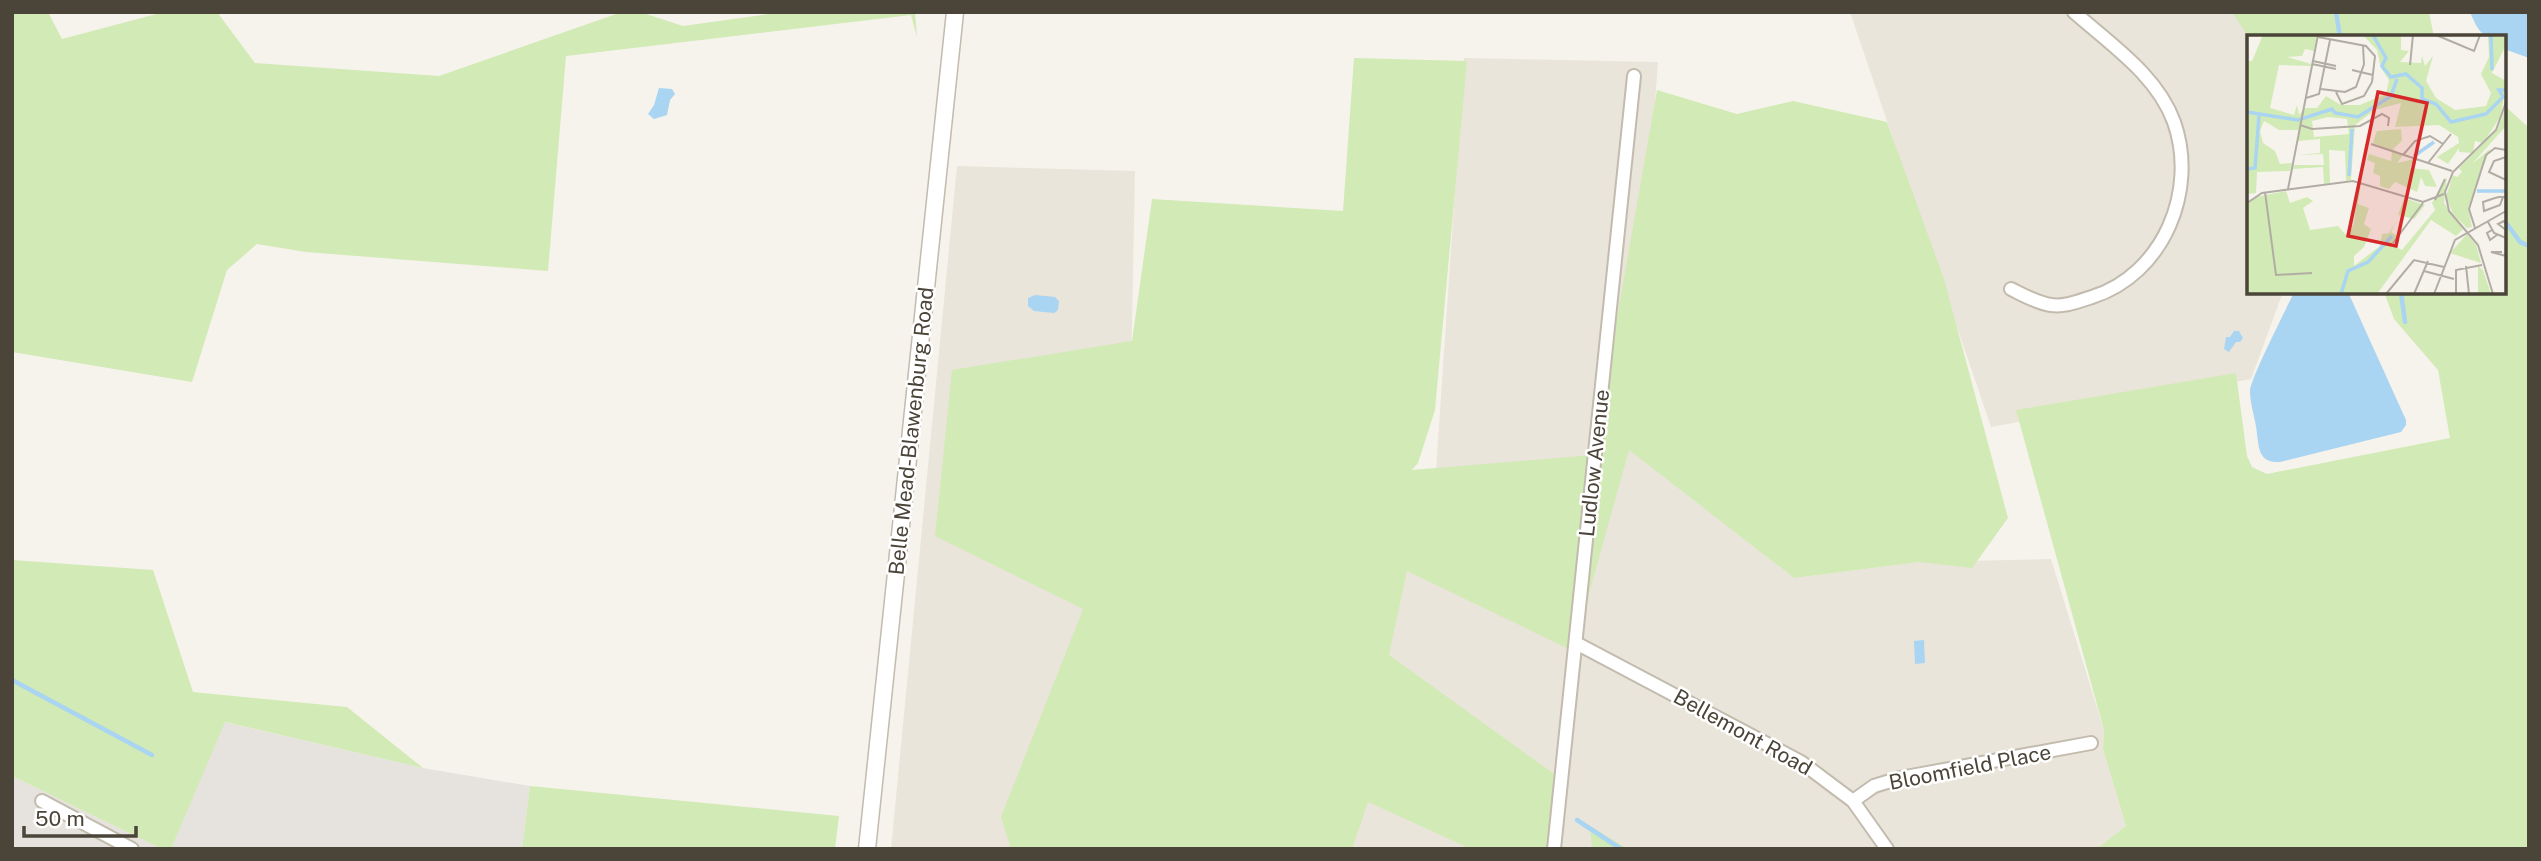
<svg xmlns="http://www.w3.org/2000/svg" width="2541" height="861" font-family="'Public Sans',sans-serif">
	<rect width="100%" height="100%" fill="#f6f3ec"/>
	<!-- residential -->
	<g fill="#eae5da">
		<polygon points="1850,12 2237,12 2249,37 2249,292 2283,292 2251,379 1991,427"/>
		<polygon points="1464,58 1658,62 1629,449 1794,578 1920,562 2051,559 2104,730 2103,749 2126,826 2096,849 1343,849 1407,570 1436,470"/>
		<polygon points="957,166 1135,171 1129,474 1065,849 891,849"/>
	</g>
	<!-- industrial -->
	<g fill="#e6e2dd">
		<polygon points="224,722 423,768 530,786 522,849 171,849"/>
		<polygon points="12,776 162,849 12,849"/>
	</g>
	<!-- green -->
	<g fill="#d2eab5">
		<polygon points="12,12 48,12 62,39 164,12 217,12 255,63 439,76 622,12 640,12 683,26 783,12 915,12 917,37 911,15 566,56 548,271 306,252 257,244 227,270 192,382 12,352"/>
		<polygon points="2232,12 2429,12 2434,37 2249,38"/>
		<polygon points="1354,58 1467,61 1435,410 1418,463 1412,470 1593,455 1657,90 1737,114 1793,101 1887,122 1944,279 2008,518 1972,568 1920,562 1794,578 1629,450 1573,651 1407,571 1389,655 1557,776 1551,849 1471,849 1368,802 1352,849 1011,849 1001,817 1083,609 935,536 952,370 1132,341 1152,199 1343,211"/>
		<polygon points="2504,105 2529,128 2529,849 2096,849 2126,826 2103,749 2104,730 2016,410 2236,373 2247,456 2252,467 2267,474 2450,438 2438,370 2394,319 2384,292 2504,292"/>
		<polygon points="12,560 153,570 193,692 347,707 423,768 225,722 171,849 162,849 12,776"/>
		<polygon points="530,786 839,816 835,849 522,849"/>
		<polygon points="1590,826 1628,849 1592,849"/>
	</g>
	<!-- water -->
	<g fill="#a9d4f2">
		<path d="M 2470,12 L 2529,12 L 2529,58 L 2504,49 L 2504,37 C 2481,37 2479,33 2470,12 Z"/>
		<polygon points="659,88 672,89 675,94 670,100 667,115 654,119 648,114 654,105"/>
		<path d="M 2294,292 L 2348,292 L 2406,420 L 2406,425 L 2401,432 L 2280,462 C 2259,463 2259,449 2257,434 C 2256,420 2250,405 2250,391 C 2250,379 2287,308 2294,292 Z"/>
		<polygon points="1035,295 1055,297 1059,301 1058,310 1054,313 1034,311 1028,306 1028,298"/>
		<polygon points="2234,331 2239,331 2243,338 2240,342 2236,342 2229,352 2224,349 2226,337 2230,337"/>
		<polygon points="1924,640 1925,663 1915,664 1914,641"/>
	</g>
	<g fill="none" stroke-linecap="round" stroke-linejoin="round">
		<!-- stream -->
		<g stroke="#a9d4f2" stroke-width="4.5">
			<polyline points="2336,12 2340,37"/>
			<polyline points="2504,220 2520,242 2529,246"/>
			<polyline points="2401,292 2405,322"/>
			<polyline points="12,680 152,755"/>
			<polyline points="1577,820 1621,849"/>
		</g>
		<defs>
			<g id="minor">
				<path d="M 2011,289 C 2023,295 2037,303 2051,305 C 2065,307 2079,301 2092,297 C 2164,274 2198,190 2174,122 C 2157,75 2110,44 2074,12"/>
				<polyline points="1576,643 1801,762 1853,801 1887,849"/>
				<polyline points="42,801 132,849"/>
				<polyline points="1853,801 1874,786 1900,778 2091,743"/>
				<polyline points="1554,849 1634,76"/>
			</g>
			<polyline id="tertiary" points="867,849 955,12"/>
		</defs>
		<!-- minor casing -->
		<use href="#minor" stroke="#c2bbae" stroke-width="16"/>
		<!-- tertiary casing -->
		<use href="#tertiary" stroke="#c2bbae" stroke-width="19"/>
		<!-- minor -->
		<use href="#minor" stroke="#fff" stroke-width="12"/>
		<!-- tertiary -->
		<use href="#tertiary" stroke="#fff" stroke-width="16"/>
	</g>
	<g text-anchor="middle" dominant-baseline="central" stroke-width="5" stroke-linejoin="round" paint-order="stroke">
		<!-- street labels -->
		<g font-size="21" fill="#4b4439" stroke="#fff">
			<text transform="translate(911 431) rotate(-84)">Belle Mead-Blawenburg Road</text>
			<text transform="translate(1594 463) rotate(-84)">Ludlow Avenue</text>
			<text transform="translate(1743 732) rotate(29)">Bellemont Road</text>
			<text transform="translate(1970 767) rotate(-11)">Bloomfield Place</text>
		</g>
	</g>
	<!-- overview -->
	<g transform="translate(2247 35)">
		<rect width="259" height="259" fill="#f6f3ec"/>
		<path d="M 16,0 L 70,0 L 67,16 L 58,14 L 55,21 L 40,22 L 64,29 L 64,31 L 32,30 L 23,73 L 47,80 L 50,70 L 52,80 L 58,73 L 70,73 L 79,61 L 94,70 L 113,70 L 139,59 L 142,45 L 134,33 L 130,15 L 116,0 L 154,0 L 154,15 L 162,16 L 153,27 L 174,28 L 175,21 L 178,31 L 186,21 L 179,46 L 189,63 L 208,75 L 239,71 L 244,58 L 234,39 L 242,22 L 241,1 L 257,2 L 259,10 L 245,38 L 259,46 L 254,81 L 236,108 L 228,106 L 226,118 L 212,117 L 212,113 L 201,129 L 190,122 L 212,108 L 211,102 L 192,90 L 148,92 L 154,68 L 128,75 L 108,90 L 104,145 L 99,146 L 98,116 L 82,115 L 83,148 L 77,149 L 76,132 L 46,134 L 47,130 L 77,130 L 76,119 L 49,120 L 73,118 L 73,104 L 51,106 L 52,95 L 32,95 L 17,86 L 13,96 L 16,108 L 28,116 L 33,129 L 45,128 L 43,136 L 10,137 L 9,158 L 0,159 L 0,26 L 5,26 ZM 81,82 L 100,84 L 102,99 L 67,102 L 65,86 ZM 259,72 L 259,91 L 225,129 L 243,114 L 221,173 L 225,192 L 220,193 L 206,179 L 199,162 L 206,140 L 210,142 L 215,137 L 212,133 L 250,95 ZM 154,94 L 155,106 L 146,114 L 156,120 L 150,128 L 167,124 L 163,133 L 182,135 L 190,152 L 178,151 L 174,142 L 170,157 L 148,147 L 142,154 L 133,151 L 133,141 L 126,138 L 128,128 L 120,125 L 122,119 L 144,126 L 145,116 L 126,108 L 128,101 L 130,96 ZM 200,142 L 197,168 L 216,194 L 209,201 L 184,185 L 130,259 L 0,259 L 0,170 L 8,162 L 39,156 L 43,168 L 60,162 L 66,166 L 56,173 L 63,195 L 91,191 L 98,199 L 103,198 L 107,187 L 111,150 L 114,149 L 111,169 L 122,173 L 117,189 L 124,194 L 117,212 L 107,221 L 107,231 L 133,211 L 135,199 L 142,198 L 149,186 L 144,197 L 151,201 L 144,210 L 155,215 L 188,175 L 185,168 ZM 157,163 L 178,170 L 167,184 L 151,180 ZM 220,199 L 229,210 L 234,228 L 203,218 ZM 231,231 L 236,235 L 244,259 L 231,259 Z" fill="#d2eab5" fill-rule="evenodd"/>
		<path fill="none" stroke="#a9d4f2" stroke-width="3.5" d="M 126,0 L 139,23 L 135,31 L 144,42 L 159,39 L 175,53 L 175,64 L 189,69 L 204,87 L 239,79 L 256,62 L 252,55 L 259,55M 244,0 L 245,35M 0,77 L 51,85 L 85,74 L 88,78 L 111,82 L 144,61 L 150,44M 167,121 L 187,107M 0,134 L 8,133 L 12,81M 102,141 L 105,94M 230,156 L 259,156M 94,259 L 101,236 L 121,227 L 145,201"/>
		<path fill="none" stroke="#b2ada4" stroke-width="2" d="M 189,0 L 227,16 L 233,0M 71,2 L 119,11 L 128,21 L 125,47 L 117,61 L 95,69 L 89,57M 66,26 L 89,31M 65,29 L 89,34M 163,30 L 166,0M 105,35 L 126,40M 74,54 L 98,57 L 109,52 L 117,29 L 116,11M 59,63 L 72,59 L 83,5M 53,90 L 65,94 L 113,91 L 135,79 L 142,83 L 141,91M 124,109 L 205,136M 156,120 L 168,106 L 183,101 L 196,109M 259,122 L 247,126 L 242,137 L 259,145M 181,128 L 204,99M 41,154 L 71,0M 18,157 L 29,240 L 65,238M 256,162 L 253,170 L 237,176 L 236,167 L 248,163 L 252,162 L 259,162M 188,165 L 198,144M 0,168 L 15,158 L 106,146 L 176,167 L 197,159M 241,187 L 247,198 L 259,203M 259,191 L 257,186 L 251,189 L 259,195M 228,193 L 222,174 L 239,120 L 248,113 L 259,115M 245,195 L 240,198 L 243,205 L 250,200M 146,208 L 176,168M 255,217 L 244,217 L 259,221M 219,231 L 222,259M 177,236 L 207,244M 209,258 L 209,235 L 235,230M 139,259 L 167,225 L 197,232M 167,259 L 181,226M 187,259 L 208,205 L 259,176M 246,259 L 231,210 L 202,176 L 198,157 L 206,137 L 249,95 L 259,67"/>
		<path fill="#d62828" fill-opacity="0.15" stroke="#d62828" stroke-width="3.5" d="M 131,57 L 180,68 L 149,211 L 101,201 Z"/>
		<rect width="259" height="259" fill="none" stroke="#4b4439" stroke-width="3.5"/>
	</g>
	<!-- border -->
	<rect width="2541" height="861" fill="none" stroke="#4b4439" stroke-width="28"/>
	<!-- scale -->
	<path d="M24 826v10h112v-10" fill="none" stroke="#4b4439" stroke-width="3.5"/>
	<text x="35" y="826" font-size="21" fill="#4b4439" stroke="#ffffff" stroke-width="5" paint-order="stroke">50 m</text>
</svg>
